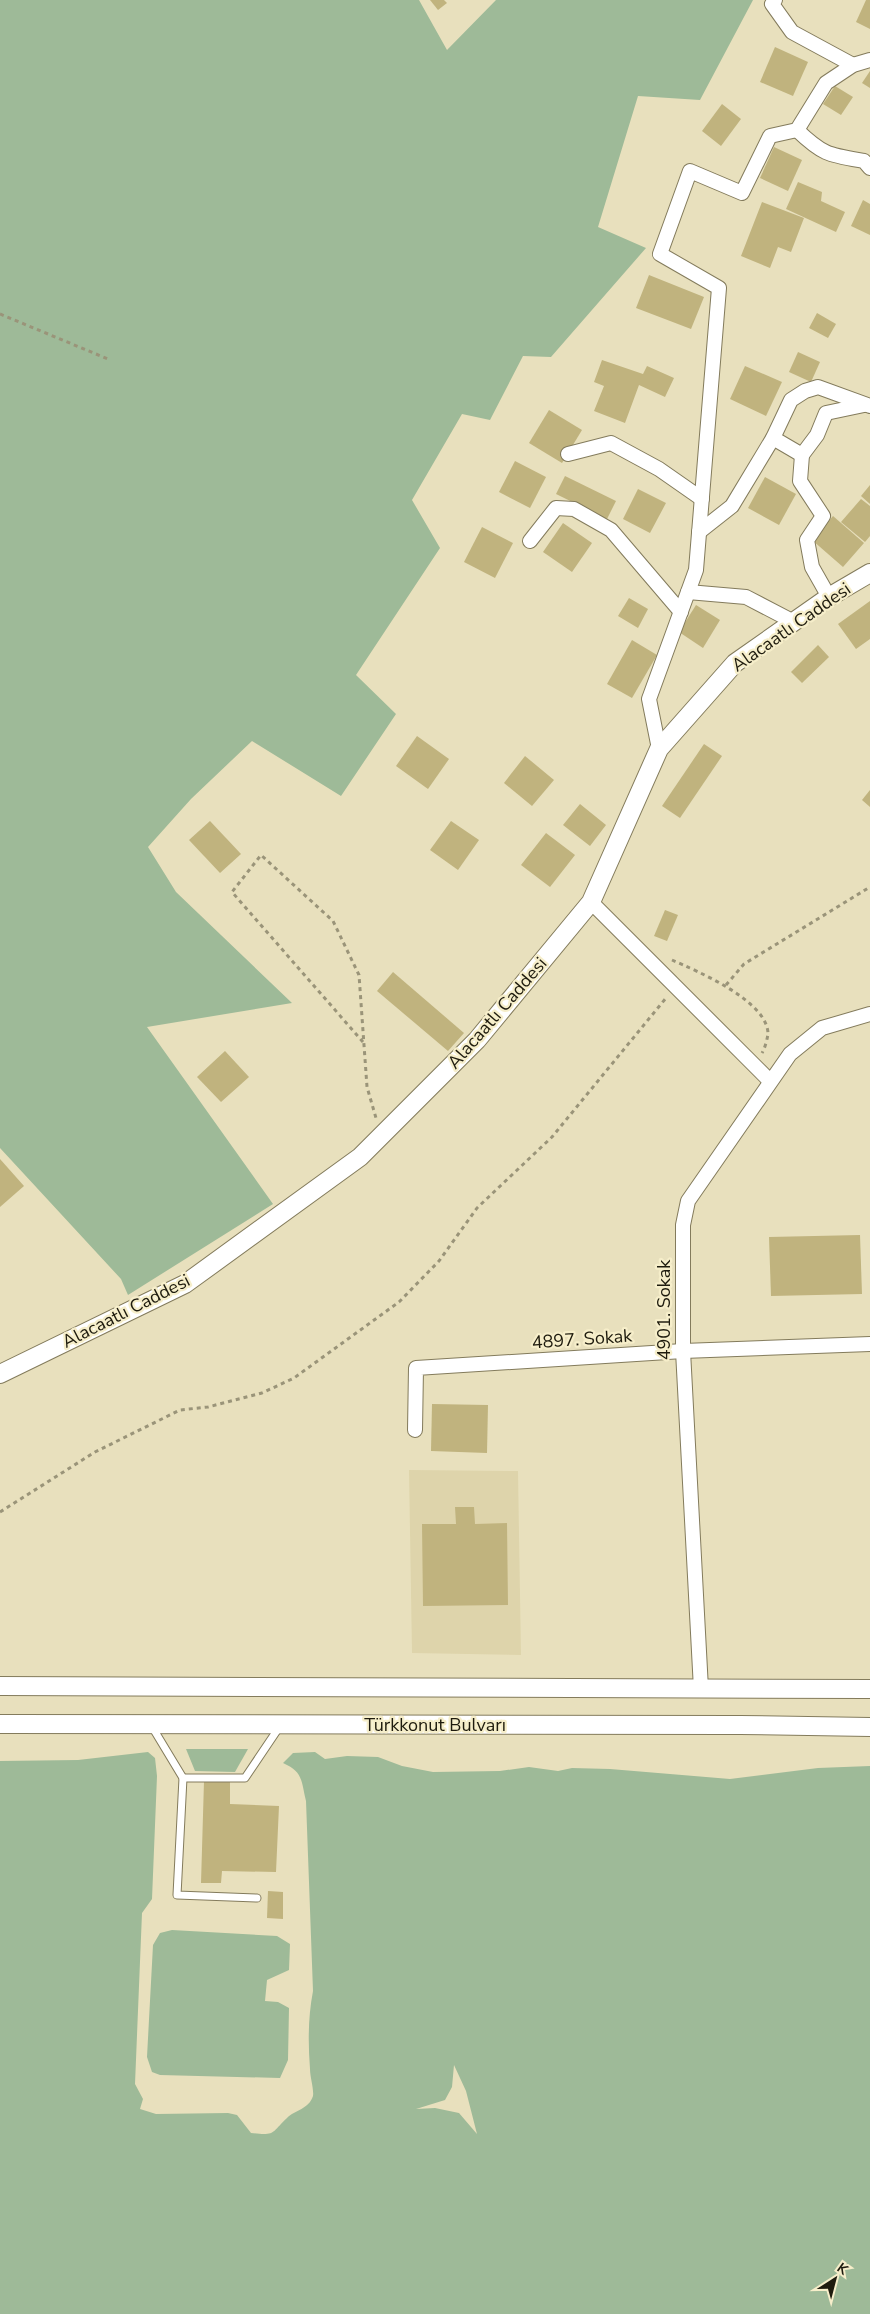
<svg xmlns="http://www.w3.org/2000/svg" width="870" height="2314" font-family="'Nunito Sans',sans-serif">
	<rect width="100%" height="100%" fill="#e8e0bd"/>
	<!-- built -->
	<polygon fill="#ded4ab" points="409,1470 518,1471 521,1655 412,1653"/>
	<!-- green -->
	<g fill="#9eba98" fill-rule="evenodd">
		<polygon points="0,0 419,0 447,50 496,0 753,0 700,100 638,96 598,227 646,248 551,357 523,356 490,420 462,414 412,500 440,548 356,675 396,714 341,796 252,741 191,799 148,847 176,892 292,1003 147,1027 273,1204 128,1295 121,1279 0,1148"/>
		<polygon points="186,1749 248,1749 235,1772 195,1771"/>
		<path d="M 148,1752 L 155,1758 L 157,1776 L 152,1899 L 142,1913 L 135,2084 L 143,2099 L 140,2109 L 156,2114 L 228,2113 L 237,2115 L 251,2133 C 276,2136 271,2133 287,2118 C 295,2110 309,2109 313,2096 C 314,2089 310,2077 310,2069 C 308,2043 308,2017 313,1991 L 306,1801 C 301,1780 303,1772 283,1763 L 293,1753 L 315,1752 L 325,1759 L 347,1756 L 378,1757 L 402,1766 L 433,1772 L 500,1771 L 529,1767 L 558,1771 L 572,1768 L 610,1769 L 730,1779 L 818,1768 L 870,1766 L 870,2314 L 0,2314 L 0,1761 L 78,1760 ZM 454,2065 L 466,2091 L 477,2134 L 459,2113 L 435,2108 L 416,2109 L 445,2100 L 452,2087 Z"/>
		<polygon points="172,1930 277,1936 290,1944 289,1970 267,1980 265,2001 278,2002 289,2008 288,2060 280,2078 160,2075 152,2072 147,2057 153,1945 160,1933"/>
	</g>
	<!-- building -->
	<g fill="#c0b37e">
		<polygon points="430,0 444,0 447,3 438,10"/>
		<polygon points="866,0 870,0 870,29 856,22"/>
		<polygon points="775,47 808,62 793,96 760,82"/>
		<polygon points="870,71 870,88 862,83"/>
		<polygon points="835,86 853,97 841,115 823,104"/>
		<polygon points="722,104 741,119 721,146 702,131"/>
		<polygon points="774,147 802,160 788,191 760,178"/>
		<polygon points="798,182 822,192 821,201 845,212 836,232 786,209"/>
		<polygon points="863,200 870,204 870,235 851,226"/>
		<polygon points="762,202 804,218 791,252 778,247 770,268 741,256"/>
		<polygon points="649,275 704,297 691,329 636,308"/>
		<polygon points="817,313 836,324 828,338 809,328"/>
		<polygon points="798,352 820,362 811,382 789,372"/>
		<polygon points="602,360 643,374 647,366 674,378 665,397 639,385 625,423 594,411 604,386 594,382"/>
		<polygon points="745,366 782,382 766,416 730,399"/>
		<polygon points="549,410 582,430 562,463 529,443"/>
		<polygon points="515,461 546,477 530,508 499,492"/>
		<polygon points="565,476 616,501 607,519 556,494"/>
		<polygon points="765,477 796,494 779,525 748,508"/>
		<polygon points="870,485 870,504 861,496"/>
		<polygon points="638,489 666,503 650,533 623,519"/>
		<polygon points="861,499 870,506 870,536 865,542 841,522"/>
		<polygon points="833,516 864,543 843,567 812,540"/>
		<polygon points="563,523 592,543 572,572 543,552"/>
		<polygon points="482,527 513,543 495,578 464,562"/>
		<polygon points="629,598 648,609 638,628 618,616"/>
		<polygon points="870,601 870,639 856,649 838,624"/>
		<polygon points="696,605 720,620 703,648 679,632"/>
		<polygon points="632,640 657,655 632,698 607,684"/>
		<polygon points="818,645 829,657 802,683 791,672"/>
		<polygon points="417,736 449,759 428,789 396,766"/>
		<polygon points="704,744 722,756 680,818 662,806"/>
		<polygon points="525,756 554,780 532,806 504,783"/>
		<polygon points="870,790 870,807 862,800"/>
		<polygon points="580,804 606,825 590,846 563,825"/>
		<polygon points="210,821 241,854 220,873 189,840"/>
		<polygon points="451,821 479,840 458,870 430,850"/>
		<polygon points="546,833 575,855 550,887 521,865"/>
		<polygon points="665,910 678,915 667,941 654,936"/>
		<polygon points="393,972 464,1033 448,1051 377,991"/>
		<polygon points="225,1051 249,1077 221,1102 197,1077"/>
		<polygon points="0,1159 24,1186 0,1207"/>
		<polygon points="860,1235 862,1294 771,1296 769,1237"/>
		<polygon points="432,1404 488,1405 487,1453 431,1451"/>
		<polygon points="455,1507 474,1507 475,1524 507,1523 508,1605 423,1606 422,1524 456,1524"/>
		<polygon points="204,1781 230,1782 230,1804 279,1806 276,1872 222,1871 221,1883 201,1883"/>
		<polygon points="268,1891 283,1892 283,1919 267,1918"/>
	</g>
	<g fill="none" stroke-linecap="round" stroke-linejoin="round">
		<defs>
			<g id="service">
				<polyline points="151,1725 183,1778 177,1895 257,1898"/>
				<polyline points="183,1778 245,1778 280,1726"/>
			</g>
			<g id="minor">
				<polyline points="775,0 772,4 792,32 853,65"/>
				<path d="M 797,130 C 823,155 829,155 864,161 L 870,168"/>
				<polyline points="773,438 802,455 817,435 826,413 864,405"/>
				<polyline points="568,454 611,443 659,469 702,499"/>
				<polyline points="802,455 800,481 823,516 807,540 812,567 829,597"/>
				<polyline points="699,532 732,506 773,438 791,400 805,391 818,387 870,406"/>
				<polyline points="530,541 556,508 574,509 611,530 681,612"/>
				<polyline points="688,592 746,597 794,622"/>
				<polyline points="659,749 649,699 696,570 719,288 660,254 690,171 742,193 770,136 797,130 826,83 853,65 870,60"/>
				<polyline points="591,902 770,1081"/>
				<polyline points="415,1430 416,1368 683,1351 870,1344"/>
				<polyline points="701,1689 683,1351 683,1225 688,1201 790,1054 822,1028 870,1014"/>
			</g>
			<g id="tertiary">
				<polyline points="0,1374 185,1284 360,1157 477,1040 591,902 659,749 735,663 829,597 870,573"/>
				<polyline points="0,1686 870,1689"/>
				<polyline points="0,1724 740,1725 870,1727"/>
			</g>
		</defs>
		<!-- service casing -->
		<use href="#service" stroke="#837b5c" stroke-width="9"/>
		<!-- minor casing -->
		<use href="#minor" stroke="#837b5c" stroke-width="16"/>
		<!-- tertiary casing -->
		<use href="#tertiary" stroke="#837b5c" stroke-width="20"/>
		<!-- path -->
		<g stroke="#9a9479" stroke-width="3" stroke-dasharray="4 4" stroke-linecap="butt">
			<polyline points="0,314 108,359"/>
			<path d="M 672,960 C 697,971 768,1001 768,1034 C 767,1040 765,1048 762,1053"/>
			<polyline points="726,985 744,964 870,887"/>
			<polyline points="363,1042 232,892 261,855 333,921 359,975 367,1087 376,1118"/>
			<polyline points="0,1512 95,1452 180,1410 208,1407 262,1393 294,1378 399,1302 439,1261 477,1208 552,1137 666,998"/>
		</g>
		<!-- service -->
		<use href="#service" stroke="#fff" stroke-width="7"/>
		<!-- minor -->
		<use href="#minor" stroke="#fff" stroke-width="14"/>
		<!-- tertiary -->
		<use href="#tertiary" stroke="#fff" stroke-width="18"/>
	</g>
	<g text-anchor="middle" dominant-baseline="central" stroke-width="4.5" stroke-linejoin="round" paint-order="stroke">
		<!-- street labels -->
		<g font-size="18" fill="#1e1b0e" stroke="#f6eeca">
			<text transform="translate(791 627) rotate(-35)">Alacaatlı Caddesi</text>
			<text transform="translate(497 1013) rotate(-49)">Alacaatlı Caddesi</text>
			<text transform="translate(664 1310) rotate(-90)">4901. Sokak</text>
			<text transform="translate(126 1311) rotate(-27)">Alacaatlı Caddesi</text>
			<text transform="translate(582 1339) rotate(-4)">4897. Sokak</text>
			<text x="435" y="1725">Türkkonut Bulvarı</text>
		</g>
	</g>
	<!-- north arrow -->
	<g transform="translate(835 2279) rotate(36)" stroke="#f6eeca" stroke-width="4" paint-order="stroke">
	<path d="M0-4L9 19L0 12L-9 19Z" fill="#1e1b0e"/>
	<text y="-8" font-size="14" font-weight="bold" text-anchor="middle" fill="#1e1b0e">K</text>
	</g>
</svg>
